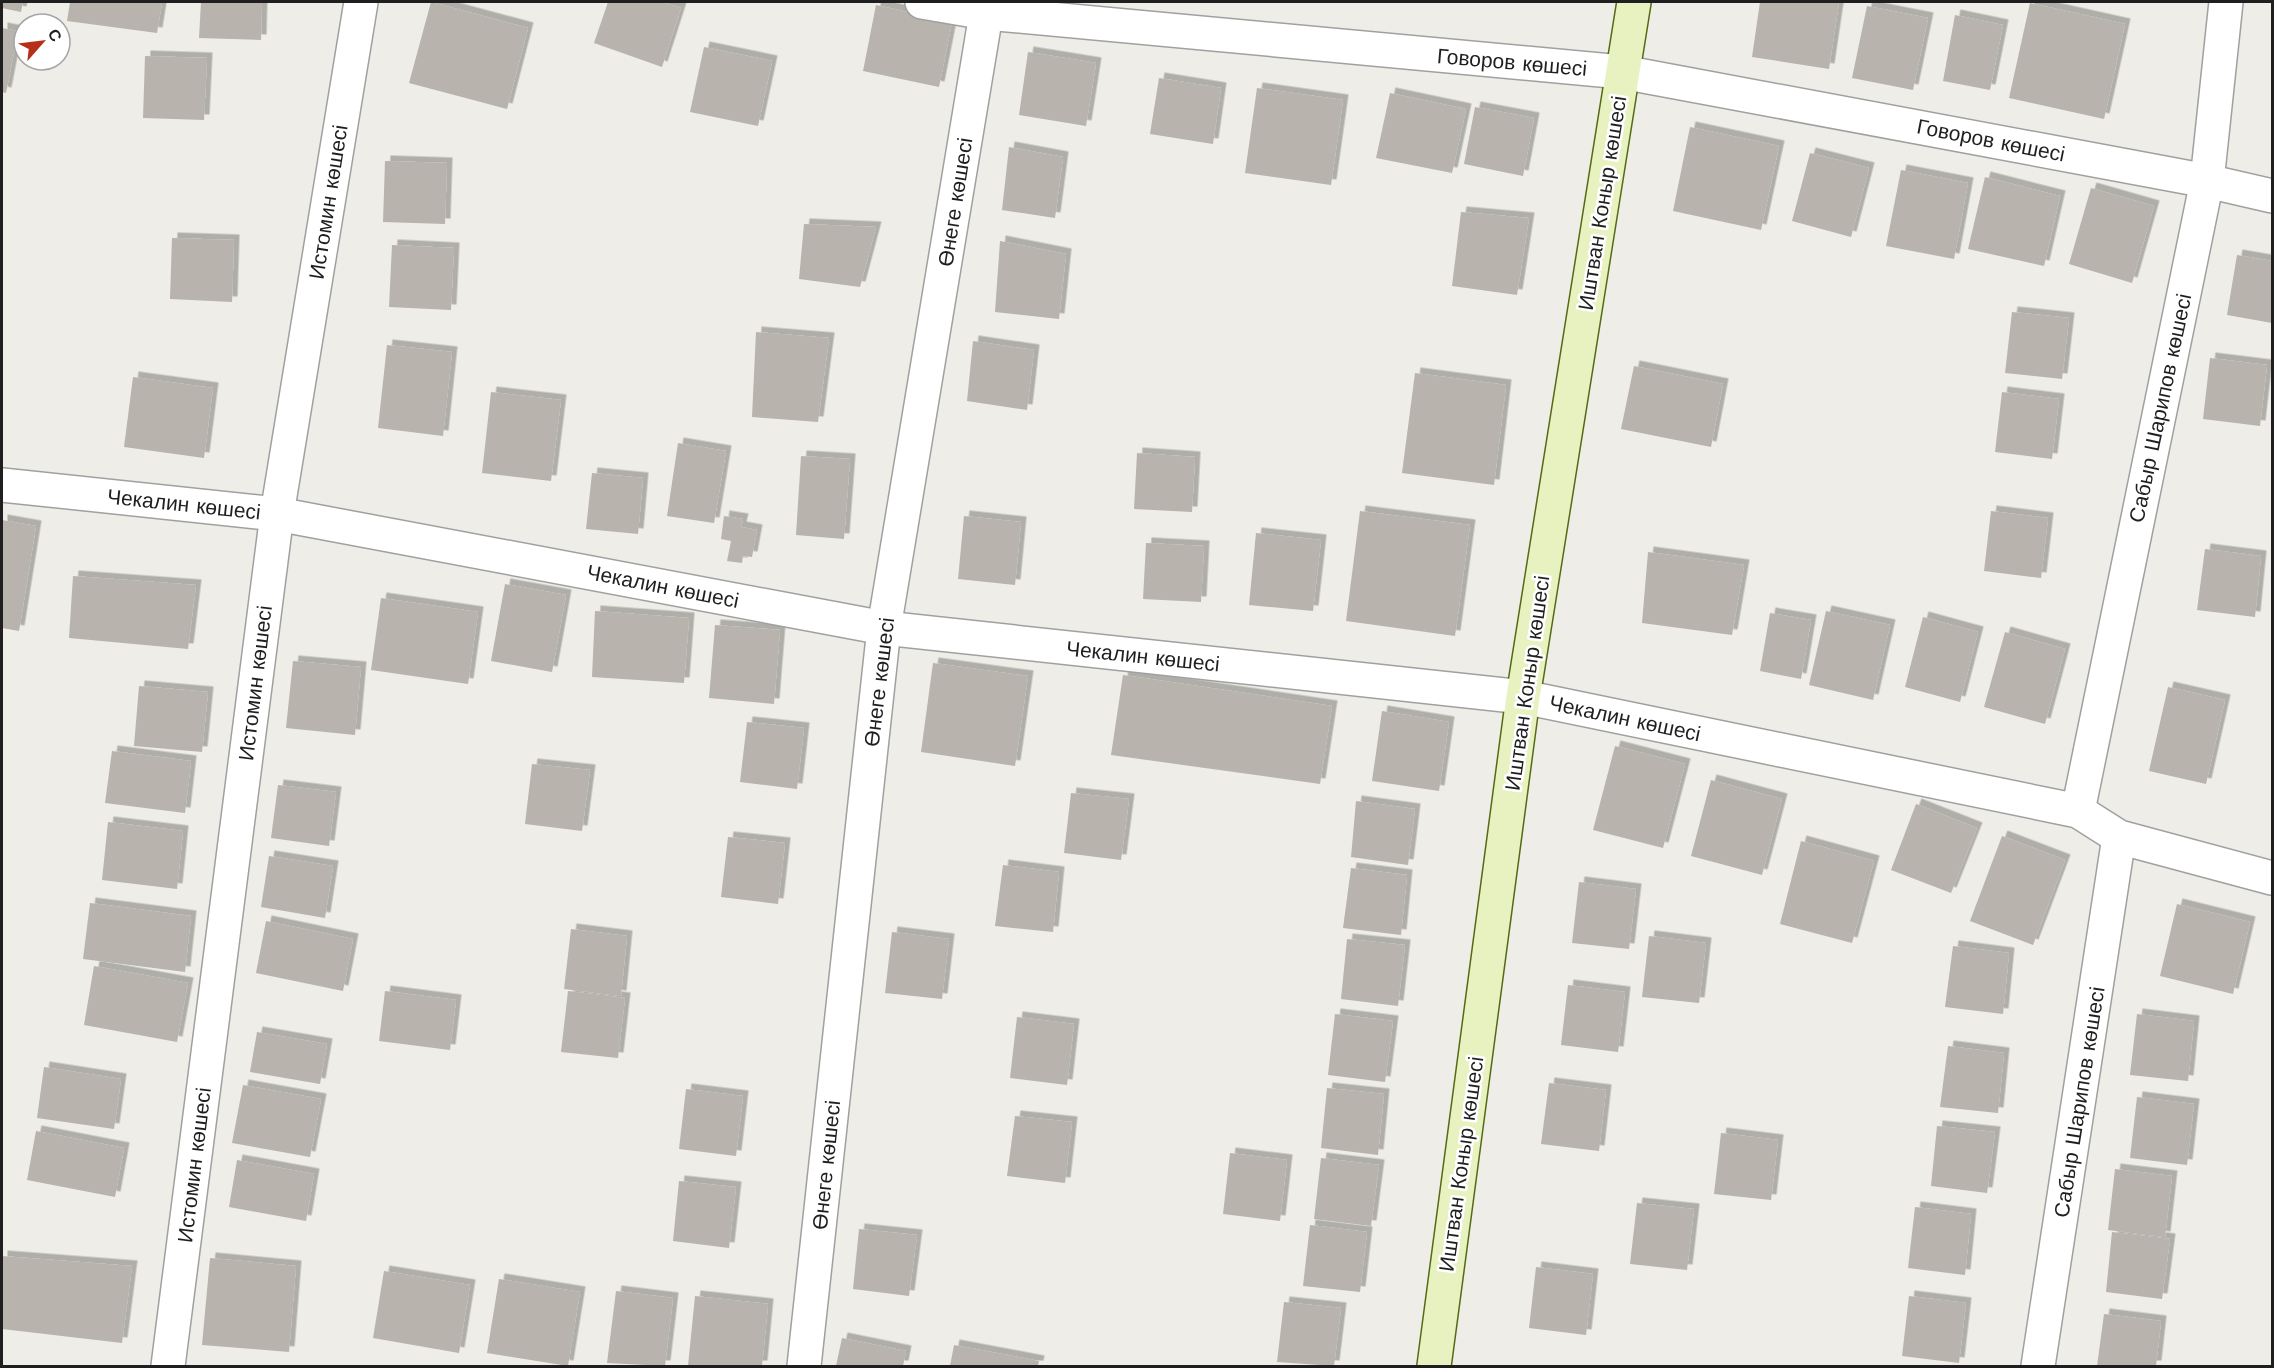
<svg xmlns="http://www.w3.org/2000/svg" width="2274" height="1368" font-family="'Work Sans',sans-serif">
	<defs>
		<filter id="shadow"><feDropShadow dx="5.5" dy="-5.5" stdDeviation="0" flood-color="#0004"/></filter>
	</defs>
	<rect width="100%" height="100%" fill="#efede7"/>
	<!-- building -->
	<g fill="#b8b3ad" filter="url(#shadow)">
		<polygon points="2,2 23,2 21,12 2,8"/>
		<polygon points="70,2 162,2 157,33 67,21"/>
		<polygon points="201,2 262,2 261,40 199,38"/>
		<polygon points="431,2 528,28 507,109 409,83"/>
		<polygon points="608,2 661,2 681,8 662,67 594,43"/>
		<polygon points="1760,2 1839,2 1829,69 1752,57"/>
		<polygon points="2030,3 2125,24 2104,119 2009,98"/>
		<polygon points="876,5 952,22 939,87 863,71"/>
		<polygon points="1867,6 1928,18 1913,90 1852,78"/>
		<polygon points="1955,15 2003,25 1990,90 1943,81"/>
		<polygon points="2,28 18,31 6,93 2,92"/>
		<polygon points="704,47 772,61 758,126 690,112"/>
		<polygon points="1028,52 1096,63 1086,126 1019,115"/>
		<polygon points="145,56 207,58 204,120 143,118"/>
		<polygon points="1159,78 1221,88 1213,144 1150,134"/>
		<polygon points="1257,88 1343,100 1331,185 1245,173"/>
		<polygon points="1390,93 1466,109 1452,173 1376,158"/>
		<polygon points="1475,107 1534,118 1523,176 1464,164"/>
		<polygon points="1690,127 1779,146 1761,230 1673,211"/>
		<polygon points="1009,147 1063,157 1055,218 1002,210"/>
		<polygon points="1810,153 1869,168 1851,237 1792,221"/>
		<polygon points="385,161 447,163 445,224 383,222"/>
		<polygon points="1901,170 1968,183 1954,259 1886,246"/>
		<polygon points="1985,177 2060,196 2044,266 1968,249"/>
		<polygon points="2091,188 2154,206 2132,283 2069,264"/>
		<polygon points="1461,212 1529,218 1517,295 1452,286"/>
		<polygon points="804,224 876,227 860,287 799,279"/>
		<polygon points="172,238 234,240 232,302 170,299"/>
		<polygon points="1000,241 1066,254 1059,319 995,312"/>
		<polygon points="392,245 454,248 451,310 389,307"/>
		<polygon points="2237,255 2272,261 2272,323 2227,315"/>
		<polygon points="2012,312 2069,318 2062,379 2005,373"/>
		<polygon points="756,332 829,338 818,422 752,417"/>
		<polygon points="973,341 1034,350 1027,410 967,401"/>
		<polygon points="387,345 452,352 443,436 378,428"/>
		<polygon points="2210,358 2267,365 2260,426 2203,419"/>
		<polygon points="1634,366 1723,384 1711,447 1621,429"/>
		<polygon points="1415,373 1506,385 1494,485 1402,473"/>
		<polygon points="133,377 213,388 204,458 124,447"/>
		<polygon points="491,392 561,400 551,481 482,473"/>
		<polygon points="2002,392 2059,399 2052,459 1995,452"/>
		<polygon points="678,443 726,451 714,523 667,516"/>
		<polygon points="1137,453 1195,457 1192,512 1134,509"/>
		<polygon points="801,456 850,459 844,539 796,535"/>
		<polygon points="592,473 643,478 638,534 586,529"/>
		<polygon points="1360,511 1470,525 1455,636 1346,621"/>
		<polygon points="1991,511 2048,518 2041,578 1984,571"/>
		<polygon points="724,516 743,519 741,527 757,530 752,557 743,556 742,563 727,561 731,541 721,539"/>
		<polygon points="964,516 1021,522 1015,585 958,579"/>
		<polygon points="2,520 36,526 19,631 2,628"/>
		<polygon points="1256,533 1321,540 1313,611 1249,605"/>
		<polygon points="1146,543 1204,546 1201,602 1143,599"/>
		<polygon points="2205,549 2261,556 2255,617 2197,610"/>
		<polygon points="1648,552 1744,565 1732,635 1642,623"/>
		<polygon points="73,576 196,585 188,649 69,638"/>
		<polygon points="505,584 566,595 552,672 491,661"/>
		<polygon points="381,598 478,612 468,684 371,670"/>
		<polygon points="595,611 689,618 684,683 592,677"/>
		<polygon points="1826,611 1890,625 1873,700 1809,685"/>
		<polygon points="1770,613 1811,620 1801,679 1760,671"/>
		<polygon points="1923,617 1978,632 1960,702 1905,687"/>
		<polygon points="715,625 780,630 774,704 709,698"/>
		<polygon points="2005,632 2065,649 2045,724 1984,707"/>
		<polygon points="293,661 361,667 355,735 286,728"/>
		<polygon points="933,663 1028,676 1015,766 921,752"/>
		<polygon points="1123,675 1332,706 1320,784 1111,755"/>
		<polygon points="139,686 208,692 202,752 134,746"/>
		<polygon points="2168,687 2225,700 2206,784 2149,771"/>
		<polygon points="1382,711 1449,722 1439,791 1372,781"/>
		<polygon points="747,722 804,728 797,789 740,782"/>
		<polygon points="1615,746 1685,764 1663,848 1593,830"/>
		<polygon points="112,751 191,761 185,813 105,803"/>
		<polygon points="532,764 590,770 582,831 525,824"/>
		<polygon points="1711,780 1782,799 1762,875 1691,856"/>
		<polygon points="278,785 336,792 329,846 271,838"/>
		<polygon points="1071,793 1129,799 1121,860 1064,853"/>
		<polygon points="1356,801 1415,809 1408,865 1351,857"/>
		<polygon points="1916,804 1977,828 1951,893 1891,870"/>
		<polygon points="108,822 183,831 177,889 102,880"/>
		<polygon points="2002,836 2065,860 2033,945 1970,921"/>
		<polygon points="728,837 785,843 778,904 721,897"/>
		<polygon points="1801,841 1874,861 1852,943 1780,924"/>
		<polygon points="269,856 333,866 325,918 261,907"/>
		<polygon points="1003,865 1059,872 1053,932 995,926"/>
		<polygon points="1351,868 1407,875 1401,935 1343,928"/>
		<polygon points="1579,882 1636,889 1629,949 1572,943"/>
		<polygon points="90,903 191,916 185,972 83,959"/>
		<polygon points="2177,904 2250,922 2233,994 2160,976"/>
		<polygon points="266,921 353,939 343,991 256,973"/>
		<polygon points="571,929 627,936 621,996 564,989"/>
		<polygon points="892,932 949,939 942,999 885,993"/>
		<polygon points="1649,936 1706,943 1699,1003 1642,997"/>
		<polygon points="1347,939 1405,945 1398,1006 1341,999"/>
		<polygon points="1953,946 2009,953 2003,1014 1945,1007"/>
		<polygon points="94,966 188,983 177,1042 84,1025"/>
		<polygon points="1568,985 1625,992 1618,1052 1561,1045"/>
		<polygon points="385,991 456,1000 450,1050 379,1041"/>
		<polygon points="568,991 625,998 618,1058 561,1052"/>
		<polygon points="1335,1014 1393,1021 1385,1082 1328,1075"/>
		<polygon points="2137,1014 2194,1021 2188,1081 2130,1075"/>
		<polygon points="1017,1017 1074,1024 1067,1085 1010,1078"/>
		<polygon points="257,1032 327,1044 320,1084 250,1072"/>
		<polygon points="1948,1046 2004,1053 1998,1113 1940,1107"/>
		<polygon points="44,1067 121,1079 114,1129 37,1118"/>
		<polygon points="1549,1083 1606,1090 1599,1151 1541,1144"/>
		<polygon points="243,1085 321,1099 310,1157 232,1143"/>
		<polygon points="1327,1088 1384,1094 1378,1155 1321,1148"/>
		<polygon points="686,1089 743,1096 736,1156 679,1149"/>
		<polygon points="2137,1097 2194,1104 2187,1165 2130,1158"/>
		<polygon points="1015,1116 1072,1122 1065,1183 1007,1176"/>
		<polygon points="1937,1126 1995,1132 1987,1193 1931,1186"/>
		<polygon points="36,1131 124,1148 115,1197 27,1180"/>
		<polygon points="1721,1133 1778,1140 1771,1200 1714,1194"/>
		<polygon points="1230,1153 1287,1160 1280,1221 1223,1214"/>
		<polygon points="1321,1158 1379,1165 1371,1226 1314,1219"/>
		<polygon points="237,1160 314,1174 306,1221 229,1207"/>
		<polygon points="2115,1169 2172,1176 2165,1237 2108,1230"/>
		<polygon points="679,1181 736,1187 729,1248 673,1241"/>
		<polygon points="1637,1203 1694,1209 1687,1270 1630,1264"/>
		<polygon points="1915,1207 1971,1214 1965,1275 1908,1268"/>
		<polygon points="1310,1225 1367,1232 1360,1292 1303,1286"/>
		<polygon points="859,1229 917,1235 909,1296 853,1289"/>
		<polygon points="2112,1232 2170,1239 2162,1299 2106,1292"/>
		<polygon points="2,1256 132,1266 122,1343 2,1329"/>
		<polygon points="210,1258 296,1266 289,1352 202,1345"/>
		<polygon points="1536,1267 1593,1274 1586,1335 1529,1328"/>
		<polygon points="384,1271 470,1285 459,1353 373,1338"/>
		<polygon points="499,1279 580,1292 568,1366 487,1353"/>
		<polygon points="616,1291 673,1298 665,1366 607,1363"/>
		<polygon points="695,1296 768,1304 762,1366 688,1366"/>
		<polygon points="1909,1296 1966,1303 1959,1363 1902,1356"/>
		<polygon points="1284,1302 1341,1308 1334,1366 1277,1362"/>
		<polygon points="2104,1314 2161,1321 2156,1366 2097,1366"/>
		<polygon points="842,1338 906,1351 903,1366 836,1366"/>
		<polygon points="954,1345 1039,1361 1038,1366 950,1366"/>
	</g>
	<g fill="none" stroke-linecap="round" stroke-linejoin="round">
		<defs>
			<g id="street">
				<polyline points="922,2 986,13 1622,72 2207,181 2272,196"/>
				<polyline points="2,485 277,514 884,628 1523,697 2078,811 2119,837 2272,878"/>
				<polyline points="2078,811 2207,181 2226,2"/>
				<polyline points="168,1366 277,514 361,2"/>
				<polyline points="804,1366 884,628 988,2"/>
				<polyline points="2038,1366 2119,837"/>
			</g>
			<polyline id="secondary" points="1434,1366 1523,697 1634,2"/>
		</defs>
		<!-- street casing -->
		<use href="#street" stroke="#a0a0a0" stroke-width="36"/>
		<!-- secondary casing -->
		<use href="#secondary" stroke="#546a13" stroke-width="36"/>
		<!-- street -->
		<use href="#street" stroke="#fff" stroke-width="33"/>
		<!-- secondary -->
		<use href="#secondary" stroke="#e8f2c1" stroke-width="33"/>
	</g>
	<g text-anchor="middle" dominant-baseline="central" stroke-width="5" stroke-linejoin="round" paint-order="stroke">
		<!-- street labels -->
		<g font-size="21" fill="#1f1f1f" stroke="#fff">
			<text transform="translate(1512 62) rotate(5)">Говоров көшесі</text>
			<text transform="translate(1991 140) rotate(11)">Говоров көшесі</text>
			<text transform="translate(328 202) rotate(-81)">Истомин көшесі</text>
			<text transform="translate(955 202) rotate(-81)">Өнеге көшесі</text>
			<text transform="translate(1602 203) rotate(-81)">Иштван Коныр көшесі</text>
			<text transform="translate(2160 408) rotate(-78)">Сабыр Шарипов көшесі</text>
			<text transform="translate(184 504) rotate(6)">Чекалин көшесі</text>
			<text transform="translate(663 586) rotate(11)">Чекалин көшесі</text>
			<text transform="translate(1143 656) rotate(6)">Чекалин көшесі</text>
			<text transform="translate(879 682) rotate(-83)">Өнеге көшесі</text>
			<text transform="translate(255 683) rotate(-83)">Истомин көшесі</text>
			<text transform="translate(1527 683) rotate(-82)">Иштван Коныр көшесі</text>
			<text transform="translate(1625 718) rotate(12)">Чекалин көшесі</text>
			<text transform="translate(2079 1102) rotate(-81)">Сабыр Шарипов көшесі</text>
			<text transform="translate(1461 1164) rotate(-82)">Иштван Коныр көшесі</text>
			<text transform="translate(194 1165) rotate(-83)">Истомин көшесі</text>
			<text transform="translate(826 1165) rotate(-84)">Өнеге көшесі</text>
		</g>
	</g>
	<!-- border -->
	<rect width="2274" height="1368" fill="none" stroke="#1f1f1f" stroke-width="6"/>
	<!-- north arrow -->
	<g transform="translate(42 42) rotate(62)"><circle r="28" fill="#ffffff" stroke="#a5a5a5" stroke-width="1.5"/>
	<path d="M0-4.5L10 22L0 15L-10 22Z" fill="#b52f19"/>
	<text y="-9" font-size="16" font-weight="bold" text-anchor="middle" fill="#1f1f1f">С</text>
	</g>
</svg>
